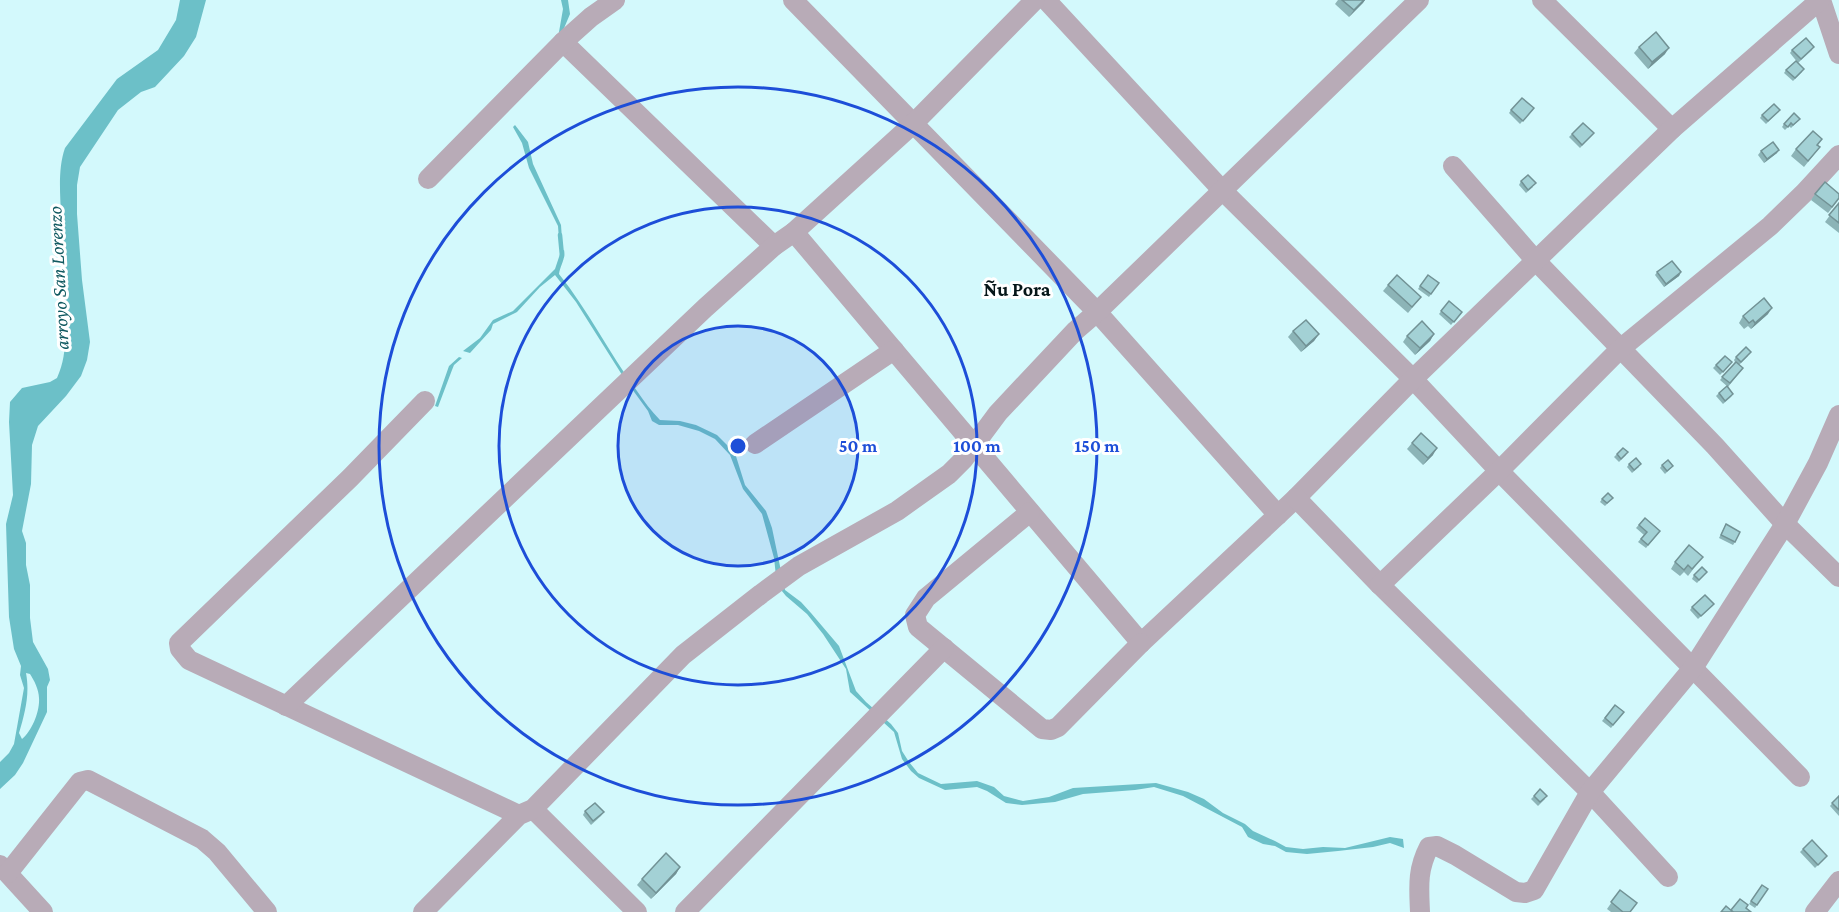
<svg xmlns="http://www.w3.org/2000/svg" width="1839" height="912" font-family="'Crimson Pro',serif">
	<rect width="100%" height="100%" fill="#d3f9fc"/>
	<!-- water -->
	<g fill="#6cc0c8" fill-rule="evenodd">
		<path d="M 180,0 L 206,0 L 196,37 L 184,56 L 155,87 L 141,92 L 118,110 L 80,167 L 77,185 L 77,214 L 82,280 L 90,342 L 87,360 L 81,376 L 66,396 L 38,426 L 32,445 L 31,484 L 22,531 L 26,543 L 26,565 L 30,585 L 30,618 L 33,642 L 48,669 L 50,680 L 47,687 L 47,712 L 23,763 L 15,775 L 0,789 L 0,762 L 9,753 L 14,744 L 24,688 L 20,675 L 21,666 L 14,649 L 9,617 L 6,524 L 13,495 L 9,422 L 10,402 L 22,388 L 50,382 L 57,378 C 68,354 65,331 64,305 C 62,274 61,244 61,213 C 60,192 58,168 65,148 L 117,79 L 158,50 L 176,20 ZM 26,673 L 30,674 C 34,680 39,690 39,698 C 40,711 32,731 22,739 L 19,733 C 25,713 30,694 26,673 Z"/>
		<polygon points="561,0 568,0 570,14 562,33 559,32 563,9"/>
		<polygon points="515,125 528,142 533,164 561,225 562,239 559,240 558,226 529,168 522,143 513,127"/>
		<path d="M 564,250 C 566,258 560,266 559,274 C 588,310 609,353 637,391 C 644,401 651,411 660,420 L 680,421 L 696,425 L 717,435 L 735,453 L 745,485 L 766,511 L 772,528 L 785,590 L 801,602 L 811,613 L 839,646 L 856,691 L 866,702 L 891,724 L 898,733 L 902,751 L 909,762 L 918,773 L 941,784 L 977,781 L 994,787 L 1004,796 L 1023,801 L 1049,797 L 1073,788 L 1156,783 L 1188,792 L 1204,799 L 1223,813 L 1245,824 L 1253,831 L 1275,841 L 1286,847 L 1303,849 L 1323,847 L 1345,848 L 1390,837 L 1403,839 L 1404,848 L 1390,843 L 1373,847 L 1338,851 L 1307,854 L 1286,852 L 1275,846 L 1263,844 L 1248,837 L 1242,827 L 1183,796 L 1154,787 L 1135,790 L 1083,794 L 1055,802 L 1022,805 L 1006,803 L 987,791 L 977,787 L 945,790 L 919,778 L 911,771 L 902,759 L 894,732 L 850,692 L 846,669 L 823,634 L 807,614 L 786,596 L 777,585 L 774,558 L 762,514 L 743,489 L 730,455 L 715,439 L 699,431 L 678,425 L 659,425 L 652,421 L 648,411 L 624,378 L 576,302 L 555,275 L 540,287 L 517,312 L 493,324 L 491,330 L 470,353 L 463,351 L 480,338 L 493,320 L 513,311 L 555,269 L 561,251 Z"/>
		<polygon points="459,357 462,358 454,365 452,370 438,407 435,406 449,366"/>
	</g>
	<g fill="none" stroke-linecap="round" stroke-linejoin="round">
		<!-- stream -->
		<polyline stroke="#6cc0c8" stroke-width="4.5" points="560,235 562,256"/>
		<!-- minor -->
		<g stroke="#b8abb7" stroke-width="20">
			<polyline points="793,0 1097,312 1278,515"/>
			<polyline points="1046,0 1222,190 1413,379 1499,471 1800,777"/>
			<polyline points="1542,0 1672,129"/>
			<polyline points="1821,0 1839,54"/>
			<polyline points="563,42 774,246"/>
			<polyline points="1453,166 1536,261 1715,446 1785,524 1839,577"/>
			<polyline points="428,179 563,42 591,17 615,0"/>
			<polyline points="794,232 1141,643 1296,498 1413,379 1672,129 1820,0"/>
			<polyline points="425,401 350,478 179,643 180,649 189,660 519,815"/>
			<polyline points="755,444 894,350"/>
			<polyline points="1296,498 1380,585 1590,792 1668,877"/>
			<polyline points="1030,512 926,598 915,615 918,627 1042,729 1051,730 1058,727 1141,643"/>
			<polyline points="1380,585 1499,471 1620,349 1770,226 1804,193 1839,155"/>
			<polyline points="286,706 705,308 774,246 794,232 913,124 1035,0"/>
			<polyline points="533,809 637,912"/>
			<polyline points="0,865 43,912"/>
			<polyline points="8,873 80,782 88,780 202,839 217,852 267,912"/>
			<polyline points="423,912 519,815 533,809 683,655 761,594 799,566 897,511 949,474 963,460 998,413 1075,331 1097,312 1419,0"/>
			<polyline points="685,912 944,648"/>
			<path d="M 1420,912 C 1419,887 1417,870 1429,847 L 1437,846 L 1455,855 L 1516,892 L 1525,893 L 1534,890 L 1590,792 L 1693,668 L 1785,524 L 1818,463 L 1839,415"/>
			<polyline points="1815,912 1839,881"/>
		</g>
	</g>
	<!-- wall -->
	<g fill="#8cb4b7">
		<polygon points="1338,0 1365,0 1349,17 1335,4"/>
		<polygon points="1639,47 1665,54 1648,69 1634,53"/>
		<polygon points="1792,50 1812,50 1798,63 1790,53"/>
		<polygon points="1786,70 1802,72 1793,81 1784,73"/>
		<polygon points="1534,108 1520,124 1509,113 1511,110"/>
		<polygon points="1777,113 1766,124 1760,118 1762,115"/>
		<polygon points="1800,119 1791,128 1789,126 1785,130 1782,127 1784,124"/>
		<polygon points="1594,133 1580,148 1569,137 1572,134"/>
		<polygon points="1822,139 1818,145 1820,147 1804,167 1791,156 1796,149"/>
		<polygon points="1761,151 1777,153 1764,163 1758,155"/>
		<polygon points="1521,181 1533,187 1526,193 1519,185"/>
		<polygon points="1815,194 1839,199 1828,213 1811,200"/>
		<polygon points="1839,203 1839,233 1825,222"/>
		<polygon points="1657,272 1681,272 1679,276 1664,287 1655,275"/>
		<polygon points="1428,275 1439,283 1429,297 1418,289"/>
		<polygon points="1388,285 1421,297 1408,313 1383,291"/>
		<polygon points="1449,301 1462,312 1451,325 1439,314"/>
		<polygon points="1768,314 1751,329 1748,326 1744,329 1739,323 1743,316"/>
		<polygon points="1293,331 1319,334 1314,341 1301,352 1288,337"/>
		<polygon points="1434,334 1430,341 1415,355 1403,342 1407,336"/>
		<polygon points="1748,356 1739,365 1743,368 1728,387 1720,380 1735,362 1734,360 1736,357"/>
		<polygon points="1732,362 1720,375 1713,368 1716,365"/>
		<polygon points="1719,393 1733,394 1731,397 1723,404 1716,396"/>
		<polygon points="1412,443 1433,455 1423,465 1407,449"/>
		<polygon points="1617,454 1626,455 1619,462 1614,457"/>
		<polygon points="1629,464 1639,467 1632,473 1627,467"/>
		<polygon points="1662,465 1673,466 1665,474 1660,468"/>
		<polygon points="1613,498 1605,506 1600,502 1602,499"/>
		<polygon points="1645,518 1658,534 1646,548 1638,542 1644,535 1636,528"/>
		<polygon points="1726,524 1735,542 1733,545 1719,538"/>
		<polygon points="1675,562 1698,563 1688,576 1684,572 1680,576 1671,569"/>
		<polygon points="1707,572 1697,583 1692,579 1694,575"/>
		<polygon points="1714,604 1698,619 1690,610 1692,607"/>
		<polygon points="1615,705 1624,712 1611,728 1602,721"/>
		<polygon points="1839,795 1839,816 1830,806"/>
		<polygon points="1534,796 1545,799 1538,806 1531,799"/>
		<polygon points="585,811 604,812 601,816 591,825 583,815"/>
		<polygon points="1803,849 1827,856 1815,868 1800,852"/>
		<polygon points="680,867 676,874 651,899 637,885 642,879"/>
		<polygon points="1762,885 1768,889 1755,908 1749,904"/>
		<polygon points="1620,890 1631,912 1611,912 1607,909"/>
	</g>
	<!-- shaded-wall -->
	<g fill="#729295">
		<polygon points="1364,0 1365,0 1363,3 1349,17 1354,10"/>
		<polygon points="1669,48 1665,54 1648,69 1652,62"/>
		<polygon points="1779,150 1777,153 1764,163 1767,159"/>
		<polygon points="1681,272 1679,276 1664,287 1666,284"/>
		<polygon points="1772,308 1768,314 1751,329 1755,323"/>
		<polygon points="1319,334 1314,341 1301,352 1306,346"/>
		<polygon points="1434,334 1430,341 1415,355 1420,348"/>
		<polygon points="1437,448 1433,455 1423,465 1428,458"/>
		<polygon points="680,867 676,874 651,899 656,893"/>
	</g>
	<!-- building -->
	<g fill="#a3d1d5" stroke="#729295" stroke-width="1.5">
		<polygon points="1342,0 1364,0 1354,10"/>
		<polygon points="1656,32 1669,48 1652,62 1639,47"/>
		<polygon points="1806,38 1814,47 1801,59 1792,50"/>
		<polygon points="1796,61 1804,69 1795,78 1786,70"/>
		<polygon points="1522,98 1534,108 1523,121 1511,110"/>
		<polygon points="1774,104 1780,110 1768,121 1762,115"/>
		<polygon points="1794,113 1800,119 1793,125 1791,123 1788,127 1784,124"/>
		<polygon points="1583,123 1594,133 1582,145 1572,134"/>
		<polygon points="1813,131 1822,139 1817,145 1820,147 1808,161 1796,149"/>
		<polygon points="1773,142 1779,150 1767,159 1761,151"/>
		<polygon points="1528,175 1536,183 1528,190 1521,181"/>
		<polygon points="1825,182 1839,194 1839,198 1832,207 1815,194"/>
		<polygon points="1839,203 1839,223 1829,215"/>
		<polygon points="1672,261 1681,272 1666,284 1657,272"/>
		<polygon points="1397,275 1421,297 1412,307 1388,285"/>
		<polygon points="1428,275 1439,283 1431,294 1420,286"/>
		<polygon points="1764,298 1772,308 1755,323 1753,320 1749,323 1743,316"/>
		<polygon points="1449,301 1462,312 1454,322 1441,311"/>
		<polygon points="1306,320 1319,334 1306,346 1293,331"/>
		<polygon points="1422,321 1434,334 1420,348 1407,336"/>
		<polygon points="1746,347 1751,352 1741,362 1736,357"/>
		<polygon points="1725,356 1732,362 1723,372 1716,365"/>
		<polygon points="1736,362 1743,368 1730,383 1722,377"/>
		<polygon points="1727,386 1733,394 1725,401 1719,393"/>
		<polygon points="1421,433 1437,448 1428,458 1412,443"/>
		<polygon points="1623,448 1628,452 1621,459 1617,454"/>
		<polygon points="1636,458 1641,464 1634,470 1629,464"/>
		<polygon points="1668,460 1673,466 1667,471 1662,465"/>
		<polygon points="1608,493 1613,498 1607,503 1602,499"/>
		<polygon points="1645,518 1660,531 1648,545 1641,539 1647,532 1639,525"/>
		<polygon points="1726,524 1740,532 1735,542 1721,535"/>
		<polygon points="1689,545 1703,557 1692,569 1688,565 1684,570 1675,562"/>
		<polygon points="1702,567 1707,572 1699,580 1694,575"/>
		<polygon points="1705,595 1714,604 1701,616 1692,607"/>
		<polygon points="1615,705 1624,712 1613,725 1605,718"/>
		<polygon points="1540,789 1547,796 1540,802 1534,796"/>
		<polygon points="1839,796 1839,810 1832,803"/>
		<polygon points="595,803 604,812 593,821 585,811"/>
		<polygon points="1812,840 1827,856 1818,865 1803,849"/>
		<polygon points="666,853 680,867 656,893 642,879"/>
		<polygon points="1762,885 1768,889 1757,905 1751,901"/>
		<polygon points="1620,890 1637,903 1630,912 1623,912 1611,902"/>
		<polygon points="1740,899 1748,905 1746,908 1751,912 1733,912 1731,910"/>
		<polygon points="1726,906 1733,912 1721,912"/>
	</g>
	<!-- distance rings -->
	<circle cx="738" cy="446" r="120" fill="#1d4ed8" fill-opacity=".12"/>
	<g fill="none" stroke="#1d4ed8" stroke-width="3">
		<circle cx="738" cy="446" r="120"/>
		<circle cx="738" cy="446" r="239"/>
		<circle cx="738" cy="446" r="359"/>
	</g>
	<g text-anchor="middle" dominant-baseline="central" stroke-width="6" stroke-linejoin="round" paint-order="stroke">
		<!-- water labels -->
		<g font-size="20" font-style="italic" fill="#105960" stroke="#fff">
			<text transform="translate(58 278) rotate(-93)">arroyo San Lorenzo</text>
		</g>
		<!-- neighbourhood labels -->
		<g font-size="20" font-weight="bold" fill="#051618" stroke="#fff">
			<text x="1017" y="289">Ñu Pora</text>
		</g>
	</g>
	<circle cx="738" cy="446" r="9" fill="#1d4ed8" stroke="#fff" stroke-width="3"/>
	<g font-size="18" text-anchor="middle" font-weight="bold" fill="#1d4ed8" stroke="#fff" stroke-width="6" stroke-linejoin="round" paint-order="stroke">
		<text x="858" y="452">50 m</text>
		<text x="977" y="452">100 m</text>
		<text x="1097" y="452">150 m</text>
	</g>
</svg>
